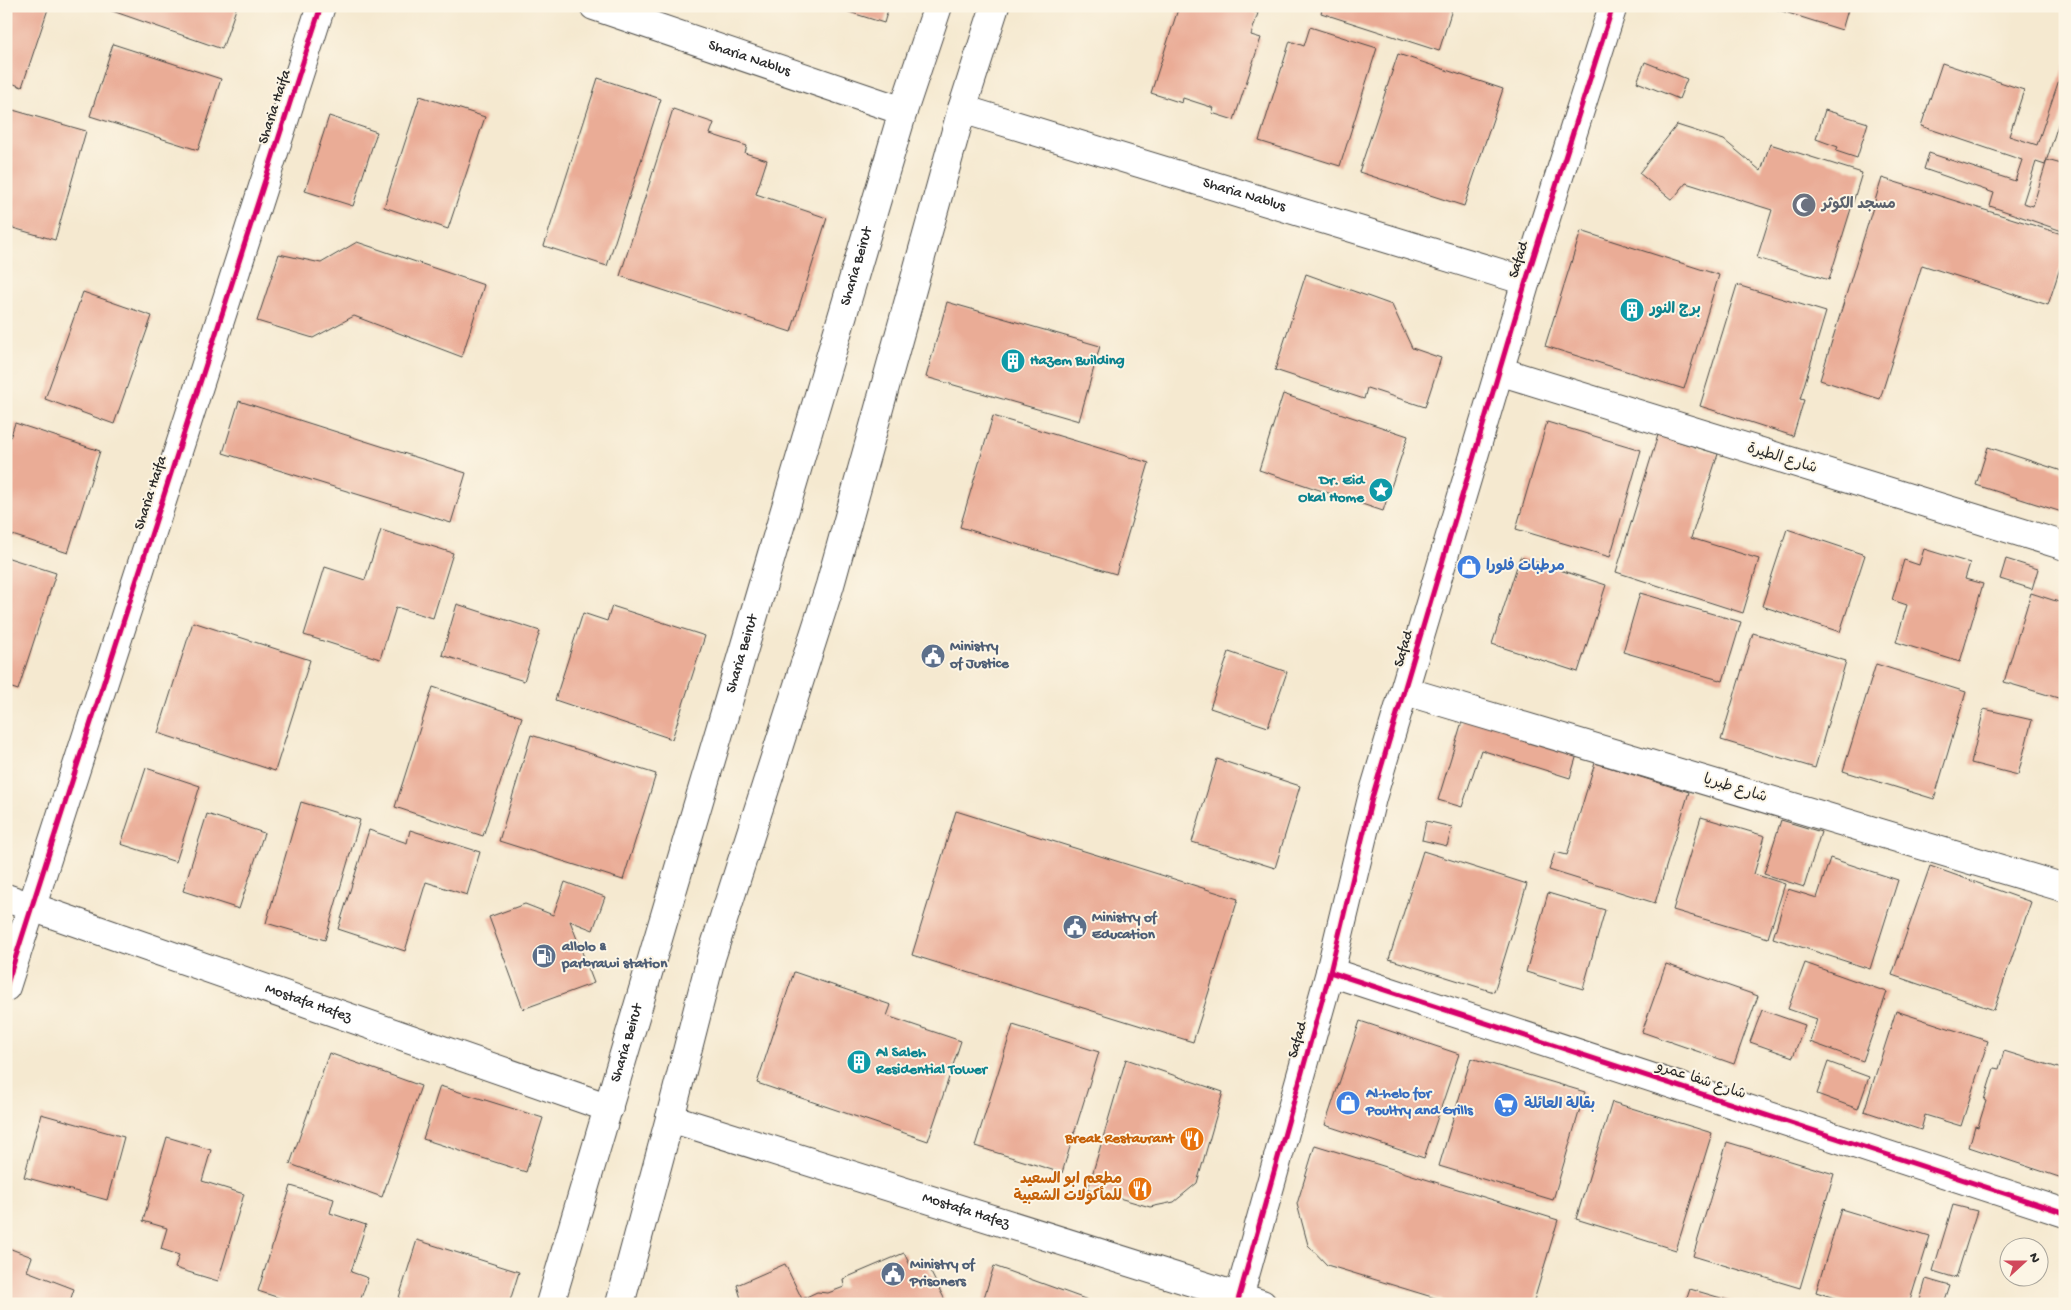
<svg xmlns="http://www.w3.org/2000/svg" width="2071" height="1310" font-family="'Gochi Hand','Playpen Sans Arabic',sans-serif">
	<rect width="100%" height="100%" fill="#fcf5e5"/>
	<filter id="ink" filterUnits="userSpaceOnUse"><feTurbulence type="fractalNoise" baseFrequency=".02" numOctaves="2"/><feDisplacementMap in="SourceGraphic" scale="10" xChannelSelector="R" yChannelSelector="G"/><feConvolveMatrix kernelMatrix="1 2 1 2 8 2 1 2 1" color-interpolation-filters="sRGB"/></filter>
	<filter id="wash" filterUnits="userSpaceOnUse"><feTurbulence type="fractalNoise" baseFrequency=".0096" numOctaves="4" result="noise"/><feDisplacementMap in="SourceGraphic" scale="20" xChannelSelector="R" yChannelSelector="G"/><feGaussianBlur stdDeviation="1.12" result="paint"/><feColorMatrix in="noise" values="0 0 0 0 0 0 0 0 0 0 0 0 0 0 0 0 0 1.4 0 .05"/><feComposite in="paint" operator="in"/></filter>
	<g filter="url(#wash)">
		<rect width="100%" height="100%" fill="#f5e9d0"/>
		<g id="blocks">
			<!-- building -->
			<g fill="#eaac96">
				<polygon points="6,6 49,6 22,87 6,81"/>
				<polygon points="98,6 237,6 222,49"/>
				<polygon points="830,6 889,6 884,23"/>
				<polygon points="1179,6 1239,6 1258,13 1251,35 1261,38 1234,120 1212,113 1214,108 1183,98 1182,103 1151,93"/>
				<polygon points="1323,6 1453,6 1439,51 1321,13"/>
				<polygon points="1766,6 1849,6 1842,30"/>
				<polygon points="1310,27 1377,48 1340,166 1259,141 1290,41 1304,46"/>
				<polygon points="113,44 221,79 198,150 90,116"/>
				<polygon points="1398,54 1503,89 1464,206 1359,172"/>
				<polygon points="1645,62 1687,79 1679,99 1637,82"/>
				<polygon points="2065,62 2065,103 2045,165 2036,162 2023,203 2033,206 2047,160 2065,165 2065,232 1990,206 1994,193 1924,169 1929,153 2015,181 2022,160 1921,126 1942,63 2024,90 2009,136 2037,145"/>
				<polygon points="598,78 661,99 607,266 544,246"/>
				<polygon points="420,96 485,117 448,229 384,207"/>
				<polygon points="6,108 86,131 55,240 6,226"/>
				<polygon points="673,109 714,123 710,134 747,146 745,153 767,160 756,194 827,218 791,332 620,276"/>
				<polygon points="1825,110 1868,123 1857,158 1836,151 1838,147 1816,139"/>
				<polygon points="329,116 377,132 353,206 305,191"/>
				<polygon points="1677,125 1724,140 1761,171 1770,144 1862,173 1829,280 1757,258 1772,210 1686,183 1672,200 1639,173"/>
				<polygon points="1882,178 2065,235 2065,253 2048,305 1922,265 1880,399 1820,380"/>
				<polygon points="1581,231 1719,275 1684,389 1545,346"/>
				<polygon points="357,242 484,285 462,357 354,316 313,338 257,321 279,254 321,263"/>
				<polygon points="1306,274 1392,305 1412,348 1441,358 1425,407 1367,388 1364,399 1275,370"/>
				<polygon points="1737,285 1826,312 1800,399 1804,400 1793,436 1700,406"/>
				<polygon points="83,292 152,316 114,424 45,399"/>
				<polygon points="947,302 1100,346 1079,421 926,377"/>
				<polygon points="1283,394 1408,436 1383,511 1259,470"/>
				<polygon points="239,401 466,473 451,523 223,453"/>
				<polygon points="993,416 1149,463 1116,574 960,527"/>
				<polygon points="1547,422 1641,450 1610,557 1516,529"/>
				<polygon points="15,423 100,451 68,553 6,533 6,450"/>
				<polygon points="1658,435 1718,454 1691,538 1759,559 1743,613 1616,572"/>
				<polygon points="1988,447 2065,472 2065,513 1976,485"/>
				<polygon points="1787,529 1865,555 1840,632 1762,606"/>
				<polygon points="381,530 453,553 433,618 396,607 380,659 304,635 325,567 365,580"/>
				<polygon points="1924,549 1970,563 1965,579 1983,584 1960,662 1896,642 1907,605 1892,600 1904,560 1919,565"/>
				<polygon points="6,557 56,573 18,690 6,686"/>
				<polygon points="1520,557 1606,585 1578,672 1492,644"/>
				<polygon points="2006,559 2038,569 2032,589 2000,579"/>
				<polygon points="1640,593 1741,622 1723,681 1623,652"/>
				<polygon points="2031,593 2065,604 2065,700 2004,682"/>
				<polygon points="457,604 540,631 524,681 442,655"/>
				<polygon points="612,606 705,636 672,739 555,700 583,613 607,621"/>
				<polygon points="193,622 310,660 275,771 158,733"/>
				<polygon points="1753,633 1846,661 1815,768 1721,740"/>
				<polygon points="1229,652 1287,672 1268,727 1210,708"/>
				<polygon points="1876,664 1966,692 1934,799 1843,771"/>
				<polygon points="433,687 522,717 483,836 395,807"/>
				<polygon points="1984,709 2032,720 2018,775 1971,763"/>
				<polygon points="1464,715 1578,751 1570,778 1481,750 1462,807 1438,800"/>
				<polygon points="531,735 656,774 623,880 499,841"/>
				<polygon points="1217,759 1300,786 1275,868 1192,842"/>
				<polygon points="1595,763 1689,792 1655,903 1549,870 1555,852 1567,855"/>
				<polygon points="146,768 200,786 176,862 121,844"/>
				<polygon points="301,802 360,820 325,940 266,923"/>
				<polygon points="956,811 1238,899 1193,1042 912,955"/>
				<polygon points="207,814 264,833 239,909 183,891"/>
				<polygon points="1701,817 1765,836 1754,874 1785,884 1768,938 1673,910"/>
				<polygon points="1781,820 1821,832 1804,887 1764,874"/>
				<polygon points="1426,821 1452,827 1447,846 1422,840"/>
				<polygon points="369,830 407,843 410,830 480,852 467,895 426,882 405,951 338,929"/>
				<polygon points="1423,851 1527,884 1494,992 1389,959"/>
				<polygon points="1830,858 1898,880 1870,969 1773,938 1788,889 1817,898"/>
				<polygon points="1930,866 2031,902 1994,1010 1892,975"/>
				<polygon points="565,882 605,897 593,930 570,921 594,983 523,1009 489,917 525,904 553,915"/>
				<polygon points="1548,893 1605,910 1583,989 1526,972"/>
				<polygon points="1805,963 1887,992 1863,1061 1810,1042 1817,1019 1788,1009"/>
				<polygon points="1666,964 1758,996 1734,1064 1642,1032"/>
				<polygon points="794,972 891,1005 887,1016 961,1041 928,1141 757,1083"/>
				<polygon points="1762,1010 1805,1025 1793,1057 1750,1042"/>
				<polygon points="1896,1011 1988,1041 1961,1126 1925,1115 1921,1130 1864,1111"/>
				<polygon points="1360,1021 1459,1054 1424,1158 1325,1125"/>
				<polygon points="1013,1025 1099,1052 1062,1173 975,1146"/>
				<polygon points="2004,1051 2065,1070 2065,1179 1969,1147 1975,1126 1978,1127 1986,1101 1984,1100 1994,1068 1999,1069"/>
				<polygon points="329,1053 421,1086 382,1197 290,1164"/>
				<polygon points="1471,1058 1585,1092 1553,1200 1439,1166"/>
				<polygon points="1126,1059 1223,1092 1197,1183 1174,1202 1150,1207 1088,1189"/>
				<polygon points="1828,1062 1869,1077 1858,1109 1817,1094"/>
				<polygon points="440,1086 543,1118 526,1172 423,1139"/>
				<polygon points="1612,1102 1712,1133 1676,1250 1576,1219"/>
				<polygon points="41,1114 124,1137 107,1200 24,1177"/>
				<polygon points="167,1137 211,1150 202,1181 244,1194 218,1281 175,1268 179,1255 161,1249 167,1228 143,1221"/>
				<polygon points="1727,1142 1834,1174 1800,1288 1693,1256"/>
				<polygon points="1315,1145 1558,1220 1533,1304 1455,1304 1327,1265 1308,1245 1297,1204"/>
				<polygon points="291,1186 334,1199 330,1213 366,1225 351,1272 368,1278 359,1304 298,1304 258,1291"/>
				<polygon points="1953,1205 1977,1211 1956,1278 1933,1271"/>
				<polygon points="1841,1209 1930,1236 1909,1304 1853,1304 1816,1292"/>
				<polygon points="417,1240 519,1272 509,1304 397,1304"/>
				<polygon points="6,1247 32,1257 27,1271 74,1289 69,1304 6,1304"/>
				<polygon points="904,1253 912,1269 926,1263 946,1302 748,1304 742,1302 737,1285 785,1264 802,1299 817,1292 828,1293 844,1287 843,1279"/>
				<polygon points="994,1266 1088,1300 1089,1304 982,1304"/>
				<polygon points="1926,1279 1950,1286 1944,1304 1919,1304"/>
				<polygon points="1690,1289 1738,1303 1738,1304 1685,1304"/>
			</g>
		</g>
	</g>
	<g filter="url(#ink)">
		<use href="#blocks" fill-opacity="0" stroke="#494844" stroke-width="1"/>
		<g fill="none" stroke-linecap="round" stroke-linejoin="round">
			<defs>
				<g id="street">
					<path id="s1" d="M 594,6 L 903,111"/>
					<path id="s2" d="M 962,109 L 1526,281"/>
					<polyline points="1499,371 2065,546"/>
					<polyline points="1405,691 2065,888"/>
					<path id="s3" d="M 6,898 L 609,1108"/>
					<polyline points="1330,972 2065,1213"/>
					<polyline points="6,987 321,6"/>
					<path id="s4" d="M 670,1118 L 1262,1304"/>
					<polyline points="1237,1304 1330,972 1372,798 1526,281 1613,6"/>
				</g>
				<g id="secondary">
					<path id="s5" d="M 550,1304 L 903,111 L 938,6"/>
					<polyline points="620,1304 670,1118 711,958 830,585 962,109 995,6"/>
				</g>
			</defs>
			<!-- street casing -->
			<use href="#street" stroke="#494844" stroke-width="30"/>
			<!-- secondary casing -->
			<use href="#secondary" stroke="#494844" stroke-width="30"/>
			<!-- street -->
			<use href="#street" stroke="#fff" stroke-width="28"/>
			<!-- secondary -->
			<use href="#secondary" stroke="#fff" stroke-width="28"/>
			<defs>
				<g id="cycleway">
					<polyline points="1330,972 2065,1213"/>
					<polyline points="6,987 321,6"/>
					<polyline points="1237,1304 1330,972 1372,798 1526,281 1613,6"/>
				</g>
			</defs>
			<!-- cycleway casing -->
			<use href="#cycleway" stroke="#fcf5e5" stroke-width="8"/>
			<!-- cycleway -->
			<use href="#cycleway" stroke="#d6006c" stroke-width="5"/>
		</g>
	</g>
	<!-- icons -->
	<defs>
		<symbol id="mosque-disc" viewBox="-11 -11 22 22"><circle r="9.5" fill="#6b7280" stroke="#fcf5e5"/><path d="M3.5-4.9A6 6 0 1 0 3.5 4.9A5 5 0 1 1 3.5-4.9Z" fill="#fff"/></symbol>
		<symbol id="building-disc" viewBox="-11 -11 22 22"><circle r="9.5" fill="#0f9aa8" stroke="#fcf5e5"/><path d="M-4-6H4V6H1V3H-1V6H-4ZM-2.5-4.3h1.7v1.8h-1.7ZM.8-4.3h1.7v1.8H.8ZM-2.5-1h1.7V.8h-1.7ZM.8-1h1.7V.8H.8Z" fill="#fff"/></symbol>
		<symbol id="sight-disc" viewBox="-11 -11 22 22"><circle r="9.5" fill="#0f9aa8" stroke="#fcf5e5"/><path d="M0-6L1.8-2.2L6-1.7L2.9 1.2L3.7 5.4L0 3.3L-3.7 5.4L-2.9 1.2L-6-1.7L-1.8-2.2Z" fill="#fff"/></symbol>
		<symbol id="shop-disc" viewBox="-11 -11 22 22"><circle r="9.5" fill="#3f7fe0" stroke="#fcf5e5"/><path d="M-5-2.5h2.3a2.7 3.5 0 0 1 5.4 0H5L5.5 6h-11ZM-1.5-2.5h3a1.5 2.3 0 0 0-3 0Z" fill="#fff"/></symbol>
		<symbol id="civic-disc" viewBox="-11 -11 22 22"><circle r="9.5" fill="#5c6f8a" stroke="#fcf5e5"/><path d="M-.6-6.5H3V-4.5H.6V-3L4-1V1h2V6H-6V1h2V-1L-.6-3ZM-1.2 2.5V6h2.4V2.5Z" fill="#fff"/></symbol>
		<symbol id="fuel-disc" viewBox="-11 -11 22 22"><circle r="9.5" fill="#5c6f8a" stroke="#fcf5e5"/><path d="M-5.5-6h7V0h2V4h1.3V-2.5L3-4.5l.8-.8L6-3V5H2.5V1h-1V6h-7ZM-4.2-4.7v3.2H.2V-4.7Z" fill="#fff"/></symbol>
		<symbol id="supermarket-disc" viewBox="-11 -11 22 22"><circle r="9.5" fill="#3f7fe0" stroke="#fcf5e5"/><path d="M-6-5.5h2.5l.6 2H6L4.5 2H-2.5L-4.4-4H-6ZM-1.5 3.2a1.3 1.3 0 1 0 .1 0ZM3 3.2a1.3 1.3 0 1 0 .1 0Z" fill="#fff"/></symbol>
		<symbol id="restaurant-disc" viewBox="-11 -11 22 22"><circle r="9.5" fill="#e8710a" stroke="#fcf5e5"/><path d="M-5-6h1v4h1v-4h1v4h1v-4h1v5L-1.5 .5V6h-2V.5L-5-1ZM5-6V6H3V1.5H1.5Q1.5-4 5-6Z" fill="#fff"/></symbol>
	</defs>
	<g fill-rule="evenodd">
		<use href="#mosque-disc" x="1790" y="191" width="28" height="28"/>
		<use href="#building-disc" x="1618" y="296" width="28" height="28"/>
		<use href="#building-disc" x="999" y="347" width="28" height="28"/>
		<use href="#sight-disc" x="1367" y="476" width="28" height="28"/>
		<use href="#shop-disc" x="1455" y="553" width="28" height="28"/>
		<use href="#civic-disc" x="919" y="642" width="28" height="28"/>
		<use href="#civic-disc" x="1061" y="913" width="28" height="28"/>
		<use href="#fuel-disc" x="530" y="942" width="28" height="28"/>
		<use href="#building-disc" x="845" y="1048" width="28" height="28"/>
		<use href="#shop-disc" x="1334" y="1089" width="28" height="28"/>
		<use href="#supermarket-disc" x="1492" y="1091" width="28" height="28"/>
		<use href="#restaurant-disc" x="1178" y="1125" width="28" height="28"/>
		<use href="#restaurant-disc" x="1126" y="1175" width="28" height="28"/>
		<use href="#civic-disc" x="879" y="1260" width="28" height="28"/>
	</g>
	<g text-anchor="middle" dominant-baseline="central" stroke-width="4" stroke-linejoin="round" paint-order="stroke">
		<!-- street labels -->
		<g font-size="15" fill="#2b2b2b" stroke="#fcf5e5">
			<text stroke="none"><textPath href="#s1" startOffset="164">Sharia Nablus</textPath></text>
			<text transform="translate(275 107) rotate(-72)">Sharia Haifa</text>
			<text stroke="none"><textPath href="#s2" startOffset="295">Sharia Nablus</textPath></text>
			<text transform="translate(1519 260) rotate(-73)">Safad</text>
			<text stroke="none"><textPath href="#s5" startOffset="1082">Sharia Beirut</textPath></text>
			<text transform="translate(1782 459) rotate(17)">شارع الطيرة</text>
			<text transform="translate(151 493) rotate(-72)">Sharia Haifa</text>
			<text transform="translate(1404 649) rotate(-74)">Safad</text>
			<text stroke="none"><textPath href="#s5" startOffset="678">Sharia Beirut</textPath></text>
			<text transform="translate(1735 789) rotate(17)">شارع طبريا</text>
			<text stroke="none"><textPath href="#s3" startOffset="320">Mostafa Hafez</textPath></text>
			<text transform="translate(1298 1040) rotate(-74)">Safad</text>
			<text stroke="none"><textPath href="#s5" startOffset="272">Sharia Beirut</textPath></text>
			<text transform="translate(1701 1081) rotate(18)">شارع شفا عمرو</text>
			<text stroke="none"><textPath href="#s4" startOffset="310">Mostafa Hafez</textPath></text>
		</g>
		<!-- worship labels -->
		<g font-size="15" font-weight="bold" fill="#5b616d" stroke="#fcf5e5" text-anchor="start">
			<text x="1822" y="205">مسجد الكوثر</text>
		</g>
		<!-- culture labels -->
		<g font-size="15" font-weight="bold" fill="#0d838f" stroke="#fcf5e5" text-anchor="start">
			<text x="1650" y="310">برج النور</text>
			<text x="1030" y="361">Hazem Building</text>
			<text x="1364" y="481" text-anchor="end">Dr. Eid<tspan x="1364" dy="17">Okal Home</tspan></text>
			<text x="876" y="1053">Al Saleh<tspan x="876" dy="17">Residential Tower</tspan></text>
		</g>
		<!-- shop labels -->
		<g font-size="15" font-weight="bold" fill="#366cbe" stroke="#fcf5e5" text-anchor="start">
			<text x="1486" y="567">مرطبات فلورا</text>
			<text x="1366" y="1094">Al-helo for<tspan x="1366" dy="17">Poultry and Grills</tspan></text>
			<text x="1524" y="1105">بقالة العائلة</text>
		</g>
		<!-- service labels -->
		<g font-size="15" font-weight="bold" fill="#4e5e75" stroke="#fcf5e5" text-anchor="start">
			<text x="950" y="647">Ministry<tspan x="950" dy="17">of Justice</tspan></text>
			<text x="1092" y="918">Ministry of<tspan x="1092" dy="17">Education</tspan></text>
			<text x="562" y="947">allolo &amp;<tspan x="562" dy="17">parbrawi station</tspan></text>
			<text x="910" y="1265">Ministry of<tspan x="910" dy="17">Prisoners</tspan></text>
		</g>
		<!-- food labels -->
		<g font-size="15" font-weight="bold" fill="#c56008" stroke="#fcf5e5" text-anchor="end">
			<text x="1174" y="1139">Break Restaurant</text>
			<text x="1122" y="1180">مطعم ابو السعيد<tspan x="1122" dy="17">للمأكولات الشعبية</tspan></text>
		</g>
	</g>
	<!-- margin -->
	<rect width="2071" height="1310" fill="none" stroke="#fcf5e5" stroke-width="25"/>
	<!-- north arrow -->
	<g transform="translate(2024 1262) rotate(69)"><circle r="24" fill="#fcf5e5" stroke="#a8a49b"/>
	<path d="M0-4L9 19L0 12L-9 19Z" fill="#d1495b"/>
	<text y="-8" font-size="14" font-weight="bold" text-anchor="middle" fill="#2b2b2b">N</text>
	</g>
</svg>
